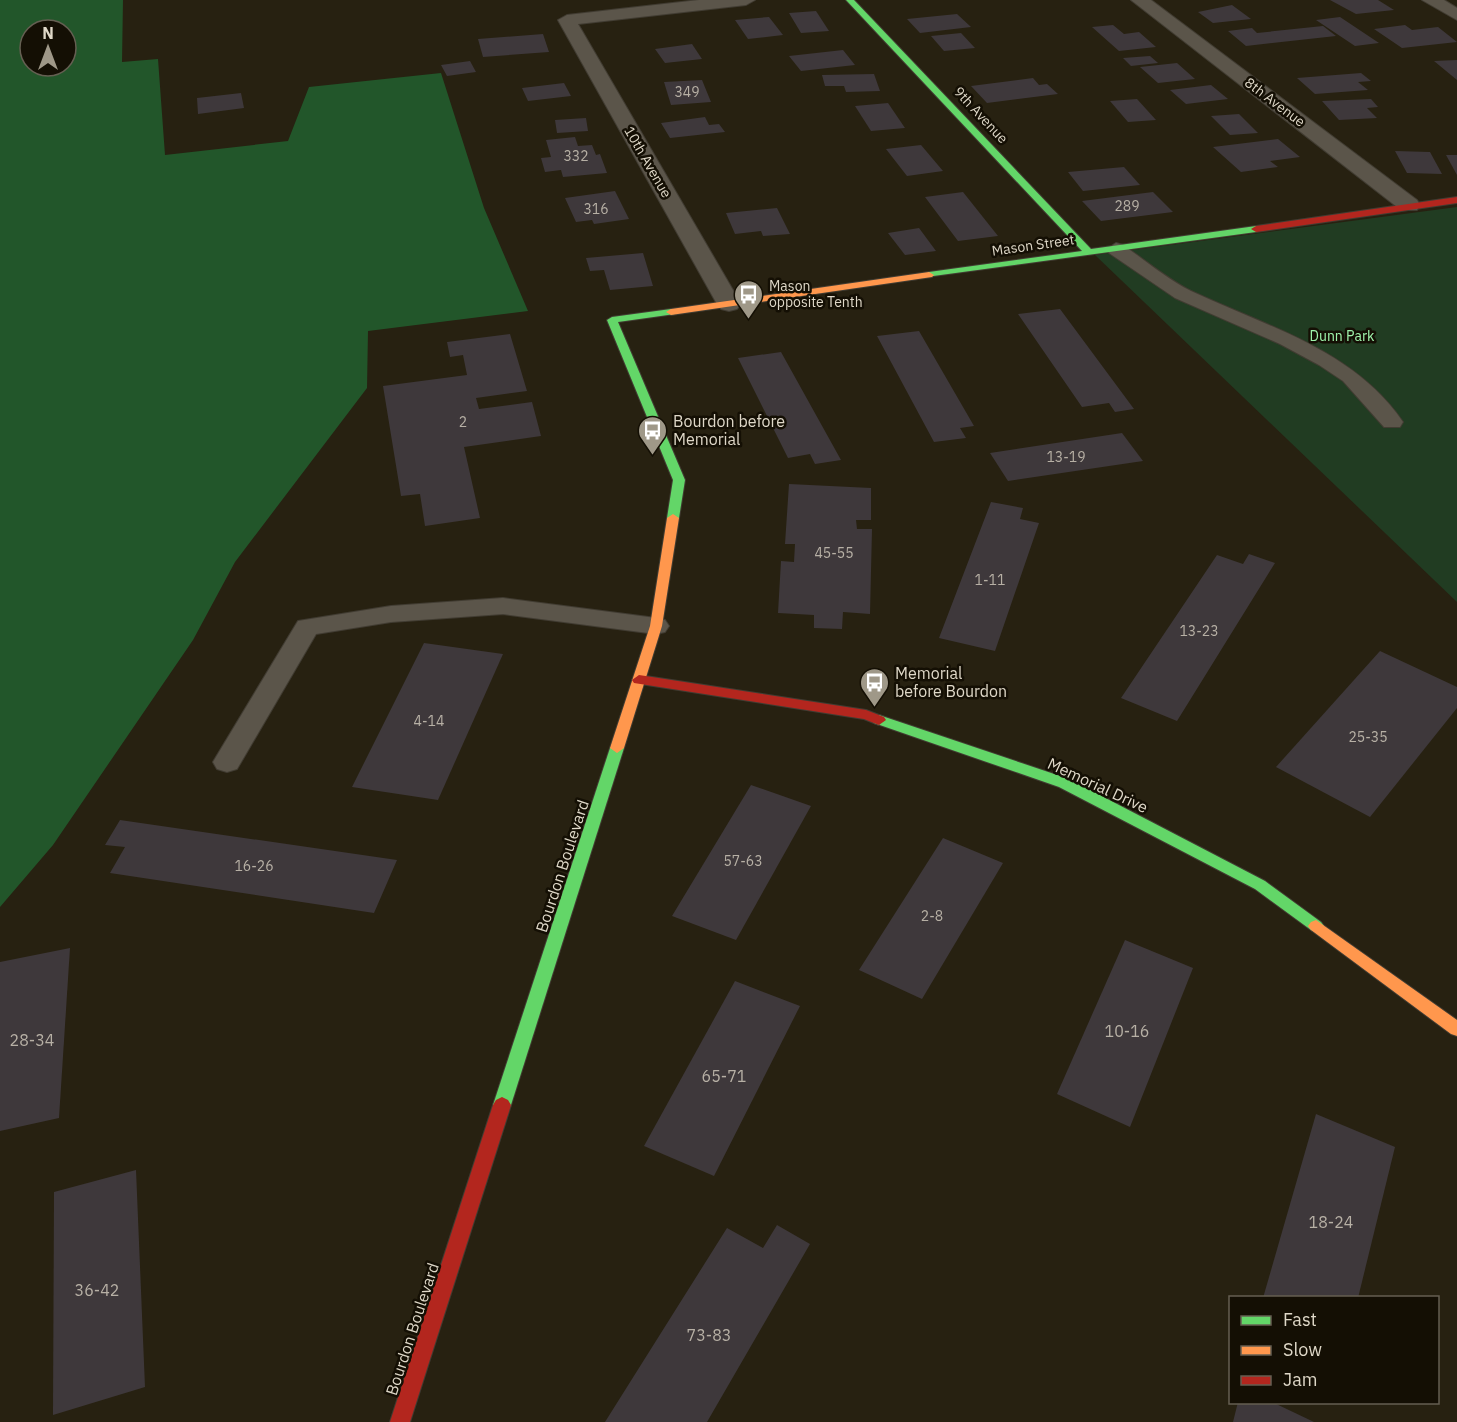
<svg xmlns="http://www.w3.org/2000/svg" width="1457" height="1422" font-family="'IBM Plex Sans',sans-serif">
	<rect width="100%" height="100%" fill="#272111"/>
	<!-- green -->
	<polygon fill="#213c22" points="1457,207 1457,602 1095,255"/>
	<!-- forest -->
	<path fill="#22562a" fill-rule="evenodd" d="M 0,0 L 123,0 L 122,62 L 158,59 L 165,155 L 288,141 L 309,87 L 441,73 L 484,208 L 528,311 L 368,331 L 367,388 L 235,562 L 193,640 L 53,845 L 0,907 ZM 30,30 L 66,30 L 66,66 L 30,66 Z"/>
	<!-- building -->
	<g fill="#3e383b">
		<polygon points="1330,0 1378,0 1394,10 1356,14"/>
		<polygon points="1232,5 1251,19 1213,23 1198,12"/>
		<polygon points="816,11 829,31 801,33 789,13"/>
		<polygon points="957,14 971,27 920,33 907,19"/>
		<polygon points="769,17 783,35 748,39 735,20"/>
		<polygon points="1340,17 1379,43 1355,46 1316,20"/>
		<polygon points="1113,25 1124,34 1139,32 1156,47 1119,51 1092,27"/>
		<polygon points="1405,25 1412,30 1438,27 1457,42 1402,48 1374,29"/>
		<polygon points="1323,26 1336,36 1246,46 1228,31 1252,28 1257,33"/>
		<polygon points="961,33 975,48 944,51 931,36"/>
		<polygon points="543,34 549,52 483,57 478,39"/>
		<polygon points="692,44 702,59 665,63 655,49"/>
		<polygon points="843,50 855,65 801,71 789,56"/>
		<polygon points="1150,56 1158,63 1131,66 1123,58"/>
		<polygon points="1457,60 1457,80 1434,61"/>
		<polygon points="470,61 476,72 447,76 441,65"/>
		<polygon points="1177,63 1195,79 1158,83 1140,67"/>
		<polygon points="1361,73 1371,81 1358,82 1368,90 1315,94 1297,78"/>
		<polygon points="874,74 880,91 846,92 844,86 825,86 822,75"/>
		<polygon points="1033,78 1039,85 1047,84 1058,94 987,103 971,86"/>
		<polygon points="702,80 711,102 671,105 664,82"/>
		<polygon points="564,83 571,96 528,101 522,88"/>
		<polygon points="1211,85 1228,99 1186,104 1170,90"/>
		<polygon points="241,93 244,108 198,114 197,98"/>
		<polygon points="1137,99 1156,120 1128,122 1110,101"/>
		<polygon points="1371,99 1378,107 1367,108 1377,118 1339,120 1322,101"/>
		<polygon points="888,103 905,128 871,131 855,106"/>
		<polygon points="1239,114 1258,133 1230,135 1211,116"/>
		<polygon points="705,117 709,125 719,124 725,132 670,138 661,123"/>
		<polygon points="586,118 588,131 557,133 555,120"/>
		<polygon points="575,137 578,146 592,145 596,155 600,154 607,173 563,177 561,170 545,172 541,158 551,157 546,140"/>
		<polygon points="1278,139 1300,157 1270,161 1278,167 1241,172 1213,147"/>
		<polygon points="921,145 943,171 907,176 886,149"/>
		<polygon points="1395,151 1430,152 1442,174 1407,173"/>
		<polygon points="1446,155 1457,155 1457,175"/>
		<polygon points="1124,167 1140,185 1083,191 1068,172"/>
		<polygon points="615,191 629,219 594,224 592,220 576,222 565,198"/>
		<polygon points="963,192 998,236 958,241 925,197"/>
		<polygon points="1153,192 1173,212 1101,221 1082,201"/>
		<polygon points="777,208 790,234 763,236 761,231 735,234 726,213"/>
		<polygon points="919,228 936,251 905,255 888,233"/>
		<polygon points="643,253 653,286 610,290 604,270 590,271 586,258"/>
		<polygon points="1060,309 1134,409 1115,412 1109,403 1082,407 1018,314"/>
		<polygon points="919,331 974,426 960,428 966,438 934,442 877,336"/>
		<polygon points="510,334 527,391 476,398 479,409 532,402 541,436 464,447 480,518 425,526 420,494 401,496 383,386 467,375 463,355 450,357 447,342"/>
		<polygon points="781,352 841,460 815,464 810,454 788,458 738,358"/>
		<polygon points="1122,433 1143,461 1008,481 990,453"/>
		<polygon points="789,484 871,488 871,520 856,520 857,529 872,529 870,614 843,612 842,629 814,628 814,615 778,613 781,561 794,562 795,544 785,544"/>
		<polygon points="991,502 1023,508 1020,519 1039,523 995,651 939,638"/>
		<polygon points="1249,554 1275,563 1177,721 1121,698 1217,555 1243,564"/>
		<polygon points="424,643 503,654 438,800 352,787"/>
		<polygon points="1380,651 1457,687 1457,708 1370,817 1276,767"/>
		<polygon points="751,785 811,806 736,940 672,916"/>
		<polygon points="120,820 397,860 374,913 110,873 125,847 105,845"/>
		<polygon points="943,838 1003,863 922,999 859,970"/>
		<polygon points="1125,940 1193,968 1130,1127 1057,1094"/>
		<polygon points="70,948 59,1118 0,1131 0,962"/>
		<polygon points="735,981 800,1006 714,1176 644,1146"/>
		<polygon points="1316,1114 1395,1147 1358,1298 1263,1298"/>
		<polygon points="136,1170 145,1387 53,1415 54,1192"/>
		<polygon points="777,1225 810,1244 707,1422 605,1422 727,1228 763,1248"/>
		<polygon points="1238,1402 1272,1402 1314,1422 1233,1422"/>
	</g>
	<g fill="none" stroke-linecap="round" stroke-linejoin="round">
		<defs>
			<g id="lane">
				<path d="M 1116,243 L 1123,245 C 1145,260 1167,279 1191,291 C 1267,327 1353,349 1403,422 L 1400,427 L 1384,427 L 1343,381 L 1319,365 L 1280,344 L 1175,298 L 1109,253 L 1107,249 Z"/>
				<polygon points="503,598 656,618 665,620 669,626 665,632 656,634 503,614 391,622 316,634 237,769 227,772 217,769 213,762 298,621 391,606"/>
			</g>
			<g id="street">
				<polygon points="699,0 755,0 746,5 578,24 741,304 737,309 729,311 721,309 717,304 558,20 567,15"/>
				<polygon points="1131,0 1151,0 1417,200 1420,205 1417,210 1401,210"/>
				<polygon points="1422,0 1444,0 1457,8 1457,20"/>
			</g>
			<g id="fast">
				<polygon points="846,0 854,0 1091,249 1256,226 1261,229 1256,232 926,277 924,275 929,272 1082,251"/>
				<polygon points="671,309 675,310 675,314 618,322 685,480 679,518 673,522 667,518 673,480 607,320 612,317"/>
				<polygon points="879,715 1069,779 1265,881 1321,922 1324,926 1321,930 1316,932 1311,930 1255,889 1059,787 874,723 872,720"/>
				<polygon points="617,743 624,748 511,1105 508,1110 502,1113 496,1110 493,1105 610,748"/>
			</g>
			<g id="slow">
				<polygon points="929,272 934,275 932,277 671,315 666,312 671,309"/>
				<polygon points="673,514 679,518 662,626 624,748 617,753 610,748 650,626 667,518"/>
				<polygon points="1316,920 1457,1020 1457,1036 1451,1034 1311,930 1308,926 1311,922"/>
			</g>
			<g id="jam">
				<polygon points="1457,197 1457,203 1256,232 1251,229 1256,226"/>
				<polygon points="639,675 866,710 884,717 886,720 879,725 864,719 634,683 632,680"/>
				<polygon points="502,1097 508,1100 511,1105 410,1422 390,1422 493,1105 496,1100"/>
			</g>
		</defs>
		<!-- lane casing -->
		<use href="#lane" stroke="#413c32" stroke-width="2"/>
		<!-- street casing -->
		<use href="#street" stroke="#413c32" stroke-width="2"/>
		<!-- fast casing -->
		<use href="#fast" stroke="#413c32" stroke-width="2"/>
		<!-- slow casing -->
		<use href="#slow" stroke="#413c32" stroke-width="2"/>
		<!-- jam casing -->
		<use href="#jam" stroke="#413c32" stroke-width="2"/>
		<!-- lane -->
		<use href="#lane" fill="#5b554a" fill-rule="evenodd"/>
		<!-- street -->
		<use href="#street" fill="#5b554a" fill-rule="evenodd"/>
		<!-- fast -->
		<use href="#fast" fill="#63d668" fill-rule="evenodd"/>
		<!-- slow -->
		<use href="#slow" fill="#ff974d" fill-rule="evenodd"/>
		<!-- jam -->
		<use href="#jam" fill="#b3261e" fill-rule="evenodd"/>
	</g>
	<!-- icons -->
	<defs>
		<symbol id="bus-pin" viewBox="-11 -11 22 30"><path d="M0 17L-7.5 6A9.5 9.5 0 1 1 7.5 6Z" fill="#9f9888" stroke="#140f04"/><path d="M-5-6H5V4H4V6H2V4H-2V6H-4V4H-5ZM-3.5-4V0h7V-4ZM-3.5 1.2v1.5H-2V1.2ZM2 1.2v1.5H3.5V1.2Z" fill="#fff"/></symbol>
	</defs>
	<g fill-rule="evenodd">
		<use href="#bus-pin" x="732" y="278" width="33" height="45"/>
		<use href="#bus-pin" x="636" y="414" width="33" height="45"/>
		<use href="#bus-pin" x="858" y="666" width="33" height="45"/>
	</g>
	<g text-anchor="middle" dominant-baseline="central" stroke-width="5" stroke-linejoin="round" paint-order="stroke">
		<!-- number labels -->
		<g font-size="14" fill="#b7b0a5">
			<text x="687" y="92">349</text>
			<text x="576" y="156">332</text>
			<text x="1127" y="206">289</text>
			<text x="596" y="209">316</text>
			<text x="463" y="422">2</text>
			<text x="1066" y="457">13-19</text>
			<text x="834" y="553">45-55</text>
			<text x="990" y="580">1-11</text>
			<text x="1199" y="631">13-23</text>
			<text x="429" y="721">4-14</text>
			<text x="1368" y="737">25-35</text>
			<text x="743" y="861">57-63</text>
			<text x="254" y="866">16-26</text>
			<text x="932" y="916">2-8</text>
		</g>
		<!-- far-street labels -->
		<g font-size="14" fill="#dfd8c8" stroke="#140f04">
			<text transform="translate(1275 102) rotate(37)">8th Avenue</text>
			<text transform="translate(981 115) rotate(47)">9th Avenue</text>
			<text transform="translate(648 162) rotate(60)">10th Avenue</text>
			<text transform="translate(1033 245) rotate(-8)">Mason Street</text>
		</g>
		<!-- far-poi labels -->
		<g font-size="14" fill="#dfd8c8" stroke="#140f04" text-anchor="start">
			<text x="769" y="286">Mason<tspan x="769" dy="16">opposite Tenth</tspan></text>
		</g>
		<!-- far-park labels -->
		<g font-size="14" fill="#9ff5ac" stroke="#140f04">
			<text x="1342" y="336">Dunn Park</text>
		</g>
		<!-- poi labels -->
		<g font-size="16" fill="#dfd8c8" stroke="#140f04" text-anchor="start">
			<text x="673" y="421">Bourdon before<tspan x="673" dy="18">Memorial</tspan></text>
			<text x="895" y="673">Memorial<tspan x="895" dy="18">before Bourdon</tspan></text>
		</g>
		<!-- street labels -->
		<g font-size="16" fill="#dfd8c8" stroke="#140f04">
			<text transform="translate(1098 785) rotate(25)">Memorial Drive</text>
			<text transform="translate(562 866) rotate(-72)">Bourdon Boulevard</text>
			<text transform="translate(412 1329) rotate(-72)">Bourdon Boulevard</text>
		</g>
		<!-- near-number labels -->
		<g font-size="16" fill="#b7b0a5">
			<text x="1127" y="1031">10-16</text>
			<text x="32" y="1040">28-34</text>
			<text x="724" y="1076">65-71</text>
			<text x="1331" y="1222">18-24</text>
			<text x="97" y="1290">36-42</text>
			<text x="709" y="1335">73-83</text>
		</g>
	</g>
	<!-- legend -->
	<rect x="1229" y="1296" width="210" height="108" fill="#140f04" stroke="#655f52" stroke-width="1.5"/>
	<rect x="1241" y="1316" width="30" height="9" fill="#63d668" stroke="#655f52" stroke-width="1.5"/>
	<text x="1283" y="1326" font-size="18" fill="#dfd8c8">Fast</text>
	<rect x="1241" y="1346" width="30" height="9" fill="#ff974d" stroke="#655f52" stroke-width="1.5"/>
	<text x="1283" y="1356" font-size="18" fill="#dfd8c8">Slow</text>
	<rect x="1241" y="1376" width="30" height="9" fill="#b3261e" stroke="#655f52" stroke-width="1.5"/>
	<text x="1283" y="1386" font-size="18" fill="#dfd8c8">Jam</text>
	<!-- north arrow -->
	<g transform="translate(48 48)"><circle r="28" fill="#140f04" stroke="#655f52" stroke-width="1.5"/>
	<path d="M0-4.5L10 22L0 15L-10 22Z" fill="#9f9888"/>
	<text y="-9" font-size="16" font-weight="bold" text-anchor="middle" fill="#dfd8c8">N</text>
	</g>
</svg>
